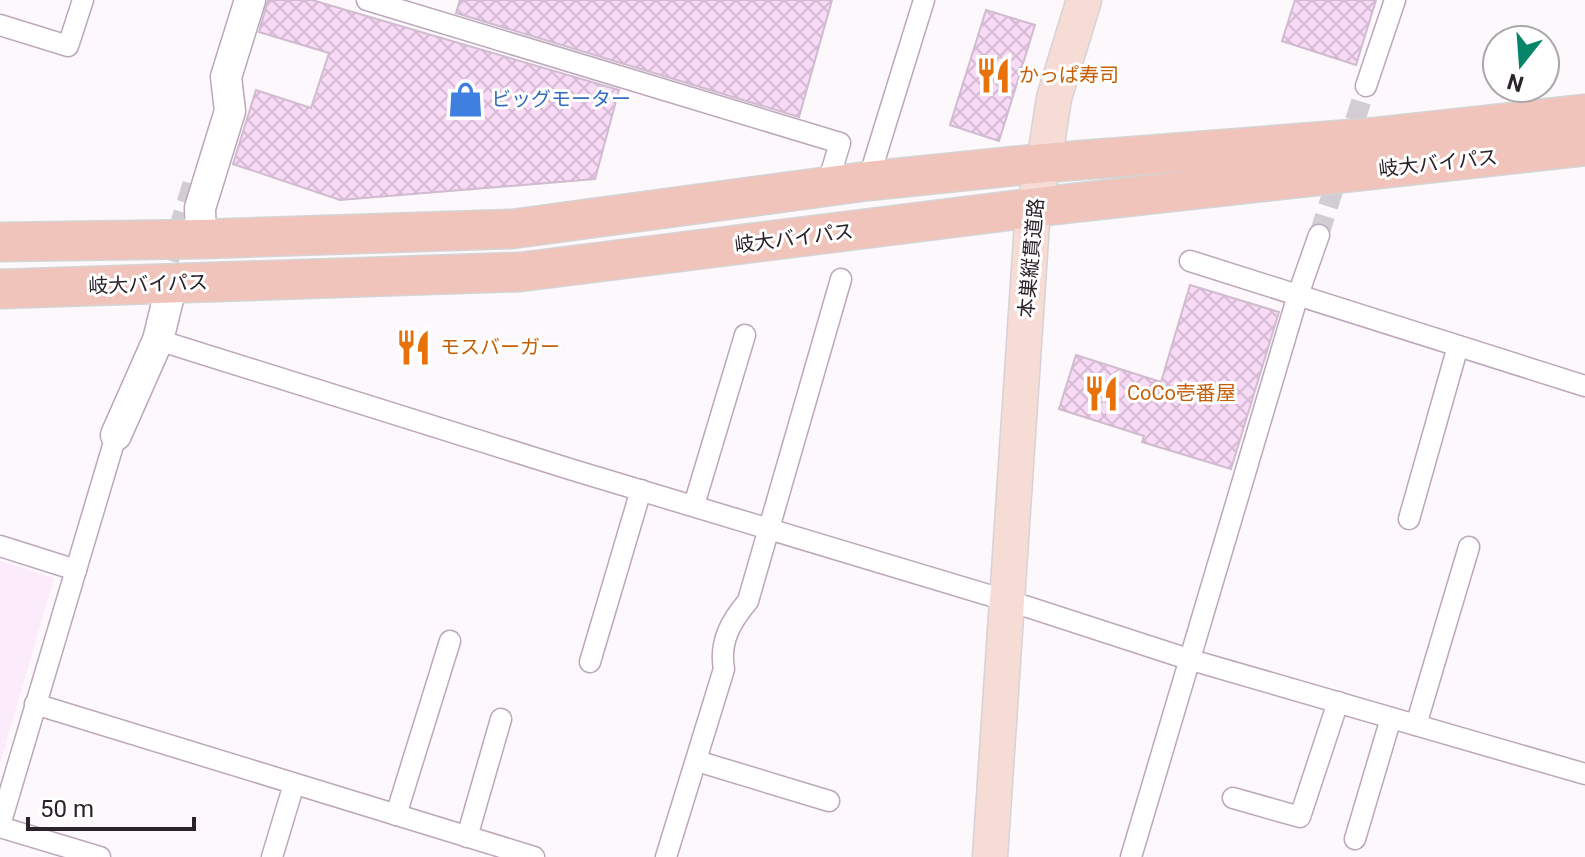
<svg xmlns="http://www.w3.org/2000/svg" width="1585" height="857" font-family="Roboto,'Noto Sans JP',sans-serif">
	<defs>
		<pattern id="building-cross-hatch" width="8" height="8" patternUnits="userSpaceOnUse" patternTransform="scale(2)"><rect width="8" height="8" fill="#f8d9f6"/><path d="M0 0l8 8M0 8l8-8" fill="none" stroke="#d5bad3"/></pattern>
	</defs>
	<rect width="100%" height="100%" fill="#fcf8fc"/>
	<!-- built -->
	<polygon fill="#fcebfb" points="0,561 54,578 0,763"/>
	<!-- building -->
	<g fill="url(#building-cross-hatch)" stroke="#d0bbcf" stroke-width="2">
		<polygon points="268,0 312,0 619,90 595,179 340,200 233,164 256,90 311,108 329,53 259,32"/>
		<polygon points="460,0 832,0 799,117 456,13"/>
		<polygon points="1295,0 1376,0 1356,65 1282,41"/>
		<polygon points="986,10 1035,25 999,141 950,125"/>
		<polygon points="1190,285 1279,312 1231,469 1142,442 1144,436 1059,409 1076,355 1161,382"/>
	</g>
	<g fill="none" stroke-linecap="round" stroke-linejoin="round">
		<!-- street-tunnel -->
		<g stroke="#d2cdd2" stroke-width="20" stroke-dasharray="20 10" stroke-linecap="butt">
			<polyline points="1319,235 1366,86"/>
			<polyline points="160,289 193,182"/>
		</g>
		<defs>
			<g id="street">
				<polyline points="367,0 840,143 827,186"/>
				<polyline points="0,25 68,46 83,0"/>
				<polyline points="1366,86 1395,0"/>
				<polyline points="868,181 924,0"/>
				<polyline points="1190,261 1585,386"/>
				<polyline points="158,340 573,470 1028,607 1188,659 1585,774"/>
				<polyline points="694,505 745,335"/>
				<polyline points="1409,519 1458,346"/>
				<polyline points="0,546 76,570"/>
				<polyline points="590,662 641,490"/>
				<polyline points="35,704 534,857"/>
				<polyline points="1416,725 1469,547"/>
				<polyline points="697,761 829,801"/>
				<polyline points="1233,798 1300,817 1338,702"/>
				<polyline points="396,815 450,641"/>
				<polyline points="0,825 120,422"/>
				<polyline points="0,827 100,857"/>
				<polyline points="467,837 501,719"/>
				<polyline points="1355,839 1391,718"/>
				<polyline points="272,857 294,784"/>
				<path d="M 666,857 L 724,669 C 719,642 731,621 748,601 L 841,279"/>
				<polyline points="1131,857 1298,295 1319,235"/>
			</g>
			<g id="secondary">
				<polyline points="201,239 200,208 230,111 226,77 250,0"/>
				<polyline points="116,435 158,340 172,283"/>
			</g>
			<polyline id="primary" points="990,857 1033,208 1044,163 1054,98 1084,0"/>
			<g id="highway">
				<polyline points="0,242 201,239 512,229 868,181 1044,163 1377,137 1585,114"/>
				<polyline points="0,289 520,272 1055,205 1585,146"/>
			</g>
		</defs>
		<!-- street casing -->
		<use href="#street" stroke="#bca7bb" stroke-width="23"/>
		<!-- secondary casing -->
		<use href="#secondary" stroke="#bca7bb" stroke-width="33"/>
		<!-- primary casing -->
		<use href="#primary" stroke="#d5d3d4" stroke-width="37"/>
		<!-- highway casing -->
		<use href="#highway" stroke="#d5d3d4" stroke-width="41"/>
		<!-- street -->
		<use href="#street" stroke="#fff" stroke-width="20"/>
		<!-- secondary -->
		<use href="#secondary" stroke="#fff" stroke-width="30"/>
		<!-- primary -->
		<use href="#primary" stroke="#f7dcd6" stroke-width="34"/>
		<!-- highway -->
		<use href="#highway" stroke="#f1c4bb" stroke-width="38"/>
	</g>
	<!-- icons -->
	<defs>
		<symbol id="restaurant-bare" viewBox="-9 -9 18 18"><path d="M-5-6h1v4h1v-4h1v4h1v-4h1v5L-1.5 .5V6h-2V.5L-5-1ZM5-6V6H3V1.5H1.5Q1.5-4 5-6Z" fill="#e8710a" stroke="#fff" stroke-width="2.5" paint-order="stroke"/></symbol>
		<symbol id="shop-bare" viewBox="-9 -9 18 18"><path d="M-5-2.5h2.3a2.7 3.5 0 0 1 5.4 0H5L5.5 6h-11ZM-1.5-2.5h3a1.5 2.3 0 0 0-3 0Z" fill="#3f7fe0" stroke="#fff" stroke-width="2.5" paint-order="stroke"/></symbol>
	</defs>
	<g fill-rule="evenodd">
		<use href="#restaurant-bare" x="968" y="50" width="51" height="51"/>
		<use href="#shop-bare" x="440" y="74" width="51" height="51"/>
		<use href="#restaurant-bare" x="388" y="322" width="51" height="51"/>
		<use href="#restaurant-bare" x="1076" y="368" width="51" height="51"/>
	</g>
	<g text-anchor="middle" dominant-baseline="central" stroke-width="6" stroke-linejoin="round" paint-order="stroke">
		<!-- food labels -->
		<g font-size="20" fill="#c56008" stroke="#fff" text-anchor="start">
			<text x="1019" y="75">かっぱ寿司</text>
			<text x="440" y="347">モスバーガー</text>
			<text x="1127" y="393">CoCo壱番屋</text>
		</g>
		<!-- shop labels -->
		<g font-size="20" fill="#366cbe" stroke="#fff" text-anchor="start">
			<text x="491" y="99">ビッグモーター</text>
		</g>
		<!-- street labels -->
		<g font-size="20" fill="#2b222a" stroke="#fff">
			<text transform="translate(1438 163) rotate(-6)">岐大バイパス</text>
			<text transform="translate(794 238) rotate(-7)">岐大バイパス</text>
			<text transform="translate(1031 258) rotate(-85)">本巣縦貫道路</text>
			<text transform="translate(148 284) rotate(-2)">岐大バイパス</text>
		</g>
	</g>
	<!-- north arrow -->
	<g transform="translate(1521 64) rotate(197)"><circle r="38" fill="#ffffff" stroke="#aaa7aa" stroke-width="2"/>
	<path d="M0-6L14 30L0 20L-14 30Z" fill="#058669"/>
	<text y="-12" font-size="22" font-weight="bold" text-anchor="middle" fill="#2b222a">N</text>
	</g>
	<!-- scale -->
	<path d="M28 817v12h166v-12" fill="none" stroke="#2b222a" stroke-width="4"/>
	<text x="40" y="817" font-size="24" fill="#2b222a" stroke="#ffffff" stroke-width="6" paint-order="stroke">50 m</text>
</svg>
